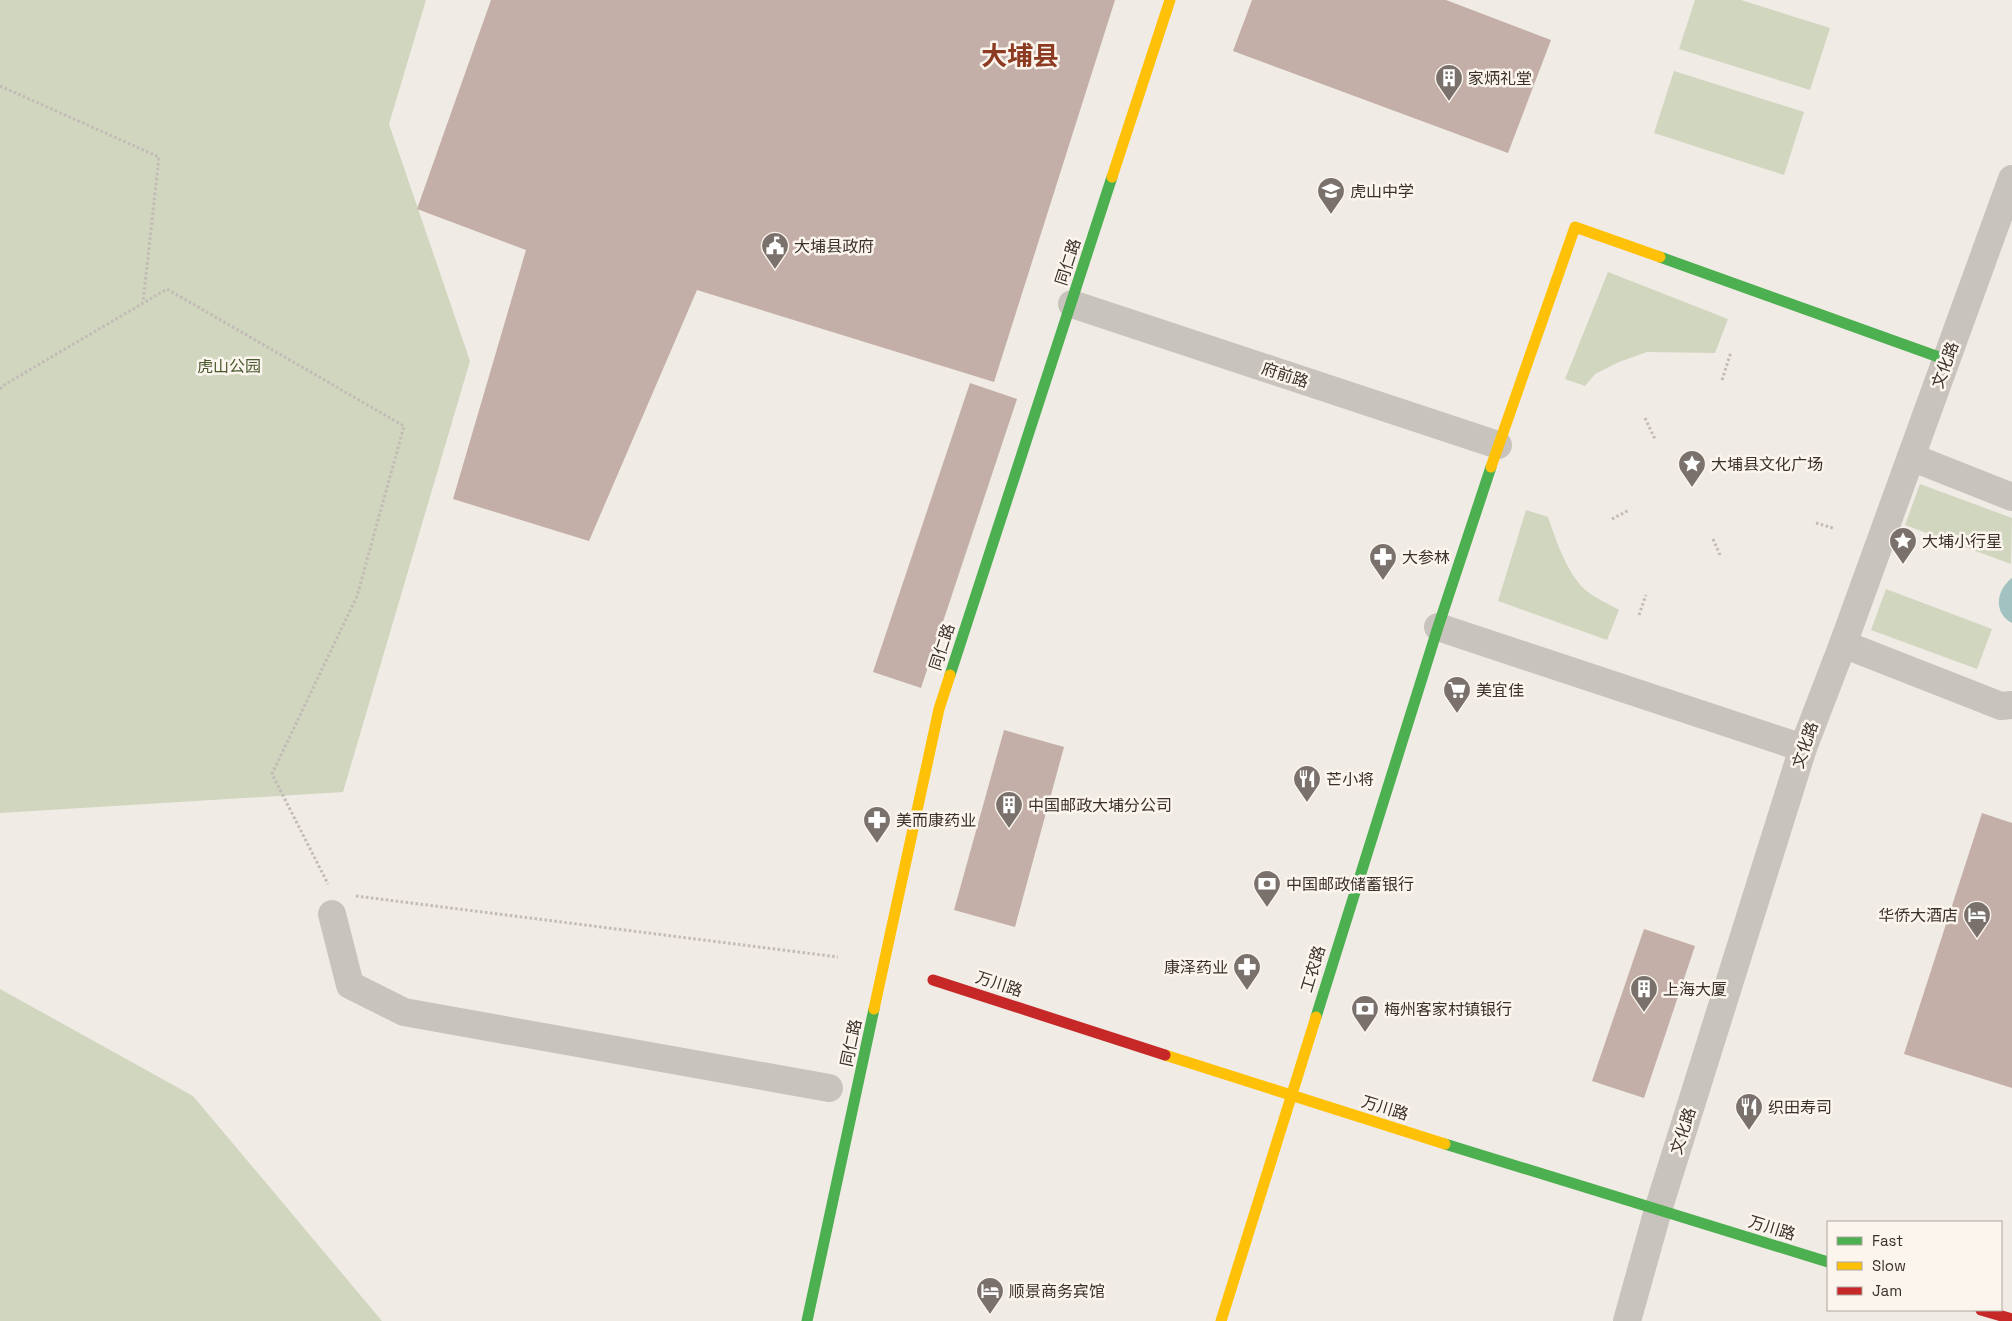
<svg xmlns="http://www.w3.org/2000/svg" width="2012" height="1321" font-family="'Space Grotesk','Noto Sans SC',sans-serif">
	<rect width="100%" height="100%" fill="#f0ebe5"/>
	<!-- green -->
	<g fill="#d1d6bf">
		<polygon points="0,0 426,0 389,124 470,361 343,792 0,813"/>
		<polygon points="1695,0 1741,0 1830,28 1810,90 1679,49"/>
		<polygon points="1674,71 1804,112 1784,175 1654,133"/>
		<polygon points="1608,272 1728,319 1715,353 1647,352 1619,362 1595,374 1585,386 1565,379"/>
		<polygon points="1920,484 2012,518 2011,564 1905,525"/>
		<path d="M 1526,510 L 1548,517 C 1556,540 1568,577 1588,592 C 1597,599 1609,604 1619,610 L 1607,640 L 1498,601 Z"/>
		<polygon points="1886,589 1992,629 1977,669 1871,630"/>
		<polygon points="0,989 193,1096 382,1321 0,1321"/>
	</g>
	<!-- water -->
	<path fill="#a1c2c1" d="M 2012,578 L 2012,623 C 1993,613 1996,590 2012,578 Z"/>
	<!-- building -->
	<g fill="#c3afa7">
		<polygon points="491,0 1115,0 994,382 697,290 589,541 453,499 526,250 417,209"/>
		<polygon points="1252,0 1446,0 1551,40 1508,153 1233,51"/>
		<polygon points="970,383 1017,399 921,688 873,672"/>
		<polygon points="1004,730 1064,747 1015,927 954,910"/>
		<polygon points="1982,813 2012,823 2012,1088 1904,1054"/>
		<polygon points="1644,929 1695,946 1644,1098 1592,1081"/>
	</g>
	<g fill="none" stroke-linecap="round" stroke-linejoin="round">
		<!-- path -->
		<g stroke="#c2bbb6" stroke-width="3" stroke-dasharray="2.5 2.5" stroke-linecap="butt">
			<polyline points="0,86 159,157 143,302"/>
			<polyline points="1722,380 1731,352"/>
			<polyline points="0,389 4,385 167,289 404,426 357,596 272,774 328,884"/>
			<polyline points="1645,418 1655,439"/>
			<polyline points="1738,465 1756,455"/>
			<polyline points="1612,519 1629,510"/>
			<polyline points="1816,523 1833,528"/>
			<polyline points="1713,539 1720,555"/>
			<polyline points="1639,615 1646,595"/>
			<polyline points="356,896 838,957"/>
		</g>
		<!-- street -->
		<g stroke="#c9c3be" stroke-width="28">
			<polyline points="1072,304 1498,445"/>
			<polyline points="1911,457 2012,497"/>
			<polyline points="1438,627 1803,748"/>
			<polyline points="1843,644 2001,706 2012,705"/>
			<polyline points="332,914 350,985 404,1012 829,1088"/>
			<polyline points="1627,1321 1658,1210 1803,748 1843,644 2012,179"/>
		</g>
		<!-- fast -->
		<g stroke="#4caf50" stroke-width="11">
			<polyline points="1660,257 1947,360"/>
			<polyline points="950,675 1112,177"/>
			<polyline points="1316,1017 1438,627 1491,467"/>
			<polyline points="1445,1144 1828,1262"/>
			<polyline points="807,1321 874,1009"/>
		</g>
		<!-- slow -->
		<g stroke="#ffc107" stroke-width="11">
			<polyline points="1112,177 1170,0"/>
			<polyline points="1491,467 1575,227 1660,257"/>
			<polyline points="874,1009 939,709 950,675"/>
			<polyline points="1165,1055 1445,1144"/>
			<polyline points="1221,1321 1316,1017"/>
		</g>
		<!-- jam -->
		<g stroke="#c62828" stroke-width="11">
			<polyline points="933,980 1165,1055"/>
			<polyline points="1981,1310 2012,1319"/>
		</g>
	</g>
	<!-- icons -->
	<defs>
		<symbol id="building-pin" viewBox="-11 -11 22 30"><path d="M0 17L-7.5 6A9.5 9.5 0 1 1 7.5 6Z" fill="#7a716c" stroke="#fbf5ee"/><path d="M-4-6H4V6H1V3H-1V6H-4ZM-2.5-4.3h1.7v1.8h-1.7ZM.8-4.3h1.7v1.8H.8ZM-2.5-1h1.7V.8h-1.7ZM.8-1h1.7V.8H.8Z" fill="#fff"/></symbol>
		<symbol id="school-pin" viewBox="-11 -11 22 30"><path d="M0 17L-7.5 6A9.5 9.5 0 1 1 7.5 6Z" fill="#7a716c" stroke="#fbf5ee"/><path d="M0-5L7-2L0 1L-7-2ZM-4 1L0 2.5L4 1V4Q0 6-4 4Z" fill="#fff"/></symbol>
		<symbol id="civic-pin" viewBox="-11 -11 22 30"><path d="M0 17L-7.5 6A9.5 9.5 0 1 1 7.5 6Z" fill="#7a716c" stroke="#fbf5ee"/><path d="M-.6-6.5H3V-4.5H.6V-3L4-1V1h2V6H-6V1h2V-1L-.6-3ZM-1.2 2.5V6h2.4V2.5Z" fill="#fff"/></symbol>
		<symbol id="sight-pin" viewBox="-11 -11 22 30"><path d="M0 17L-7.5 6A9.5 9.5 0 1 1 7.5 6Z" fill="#7a716c" stroke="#fbf5ee"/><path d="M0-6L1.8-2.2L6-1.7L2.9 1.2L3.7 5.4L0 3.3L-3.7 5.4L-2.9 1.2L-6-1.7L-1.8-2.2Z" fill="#fff"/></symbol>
		<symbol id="pharmacy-pin" viewBox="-11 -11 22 30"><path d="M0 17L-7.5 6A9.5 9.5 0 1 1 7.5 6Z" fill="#7a716c" stroke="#fbf5ee"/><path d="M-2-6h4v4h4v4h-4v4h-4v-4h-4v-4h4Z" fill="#fff"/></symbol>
		<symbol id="supermarket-pin" viewBox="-11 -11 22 30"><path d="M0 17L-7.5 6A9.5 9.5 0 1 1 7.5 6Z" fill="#7a716c" stroke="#fbf5ee"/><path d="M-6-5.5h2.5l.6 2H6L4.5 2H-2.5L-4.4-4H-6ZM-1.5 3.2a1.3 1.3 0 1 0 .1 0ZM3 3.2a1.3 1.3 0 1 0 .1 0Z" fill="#fff"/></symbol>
		<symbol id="restaurant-pin" viewBox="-11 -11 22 30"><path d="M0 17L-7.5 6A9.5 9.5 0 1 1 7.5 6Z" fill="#7a716c" stroke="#fbf5ee"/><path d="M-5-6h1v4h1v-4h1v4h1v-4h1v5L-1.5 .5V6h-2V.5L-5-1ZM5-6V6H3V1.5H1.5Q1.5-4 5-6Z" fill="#fff"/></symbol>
		<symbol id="bank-pin" viewBox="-11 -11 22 30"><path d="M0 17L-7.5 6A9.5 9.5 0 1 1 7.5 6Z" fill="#7a716c" stroke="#fbf5ee"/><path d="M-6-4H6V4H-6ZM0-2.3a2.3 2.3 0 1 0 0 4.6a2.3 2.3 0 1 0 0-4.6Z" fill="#fff"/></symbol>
		<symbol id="hotel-pin" viewBox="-11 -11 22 30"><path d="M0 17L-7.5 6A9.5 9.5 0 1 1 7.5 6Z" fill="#7a716c" stroke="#fbf5ee"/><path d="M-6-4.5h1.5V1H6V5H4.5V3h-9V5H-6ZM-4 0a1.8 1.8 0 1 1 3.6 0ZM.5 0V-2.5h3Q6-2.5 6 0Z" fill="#fff"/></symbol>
	</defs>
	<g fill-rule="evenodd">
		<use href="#building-pin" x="1433" y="62" width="32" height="43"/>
		<use href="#school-pin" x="1315" y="175" width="32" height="43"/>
		<use href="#civic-pin" x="759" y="230" width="32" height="43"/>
		<use href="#sight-pin" x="1676" y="448" width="32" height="43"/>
		<use href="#sight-pin" x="1887" y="525" width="32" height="43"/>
		<use href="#pharmacy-pin" x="1367" y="541" width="32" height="43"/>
		<use href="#supermarket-pin" x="1441" y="674" width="32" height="43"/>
		<use href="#restaurant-pin" x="1291" y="763" width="32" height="43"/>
		<use href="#building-pin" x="993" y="789" width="32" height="43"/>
		<use href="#pharmacy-pin" x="861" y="804" width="32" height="43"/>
		<use href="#bank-pin" x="1251" y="868" width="32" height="43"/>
		<use href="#hotel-pin" x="1961" y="899" width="32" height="43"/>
		<use href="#pharmacy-pin" x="1231" y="951" width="32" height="43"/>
		<use href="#building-pin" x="1628" y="973" width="32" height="43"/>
		<use href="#bank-pin" x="1349" y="993" width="32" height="43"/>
		<use href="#restaurant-pin" x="1733" y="1091" width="32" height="43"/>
		<use href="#hotel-pin" x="974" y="1275" width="32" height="43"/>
	</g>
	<g text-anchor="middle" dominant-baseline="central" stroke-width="5" stroke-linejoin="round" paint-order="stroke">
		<!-- poi labels -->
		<g font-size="16" fill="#3b302b" stroke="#fbf5ee" text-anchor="start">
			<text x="1468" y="78">家炳礼堂</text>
			<text x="1350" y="191">虎山中学</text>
			<text x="794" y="246">大埔县政府</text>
			<text x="1711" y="464">大埔县文化广场</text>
			<text x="1922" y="541">大埔小行星</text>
			<text x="1402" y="557">大参林</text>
			<text x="1476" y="690">美宜佳</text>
			<text x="1326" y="779">芒小将</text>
			<text x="1028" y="805">中国邮政大埔分公司</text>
			<text x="896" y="820">美而康药业</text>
			<text x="1286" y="884">中国邮政储蓄银行</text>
			<text x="1958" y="915" text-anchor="end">华侨大酒店</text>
			<text x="1228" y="967" text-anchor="end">康泽药业</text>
			<text x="1663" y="989">上海大厦</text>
			<text x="1384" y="1009">梅州客家村镇银行</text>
			<text x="1768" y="1107">织田寿司</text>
			<text x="1009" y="1291">顺景商务宾馆</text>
		</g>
		<!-- street labels -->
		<g font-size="16" fill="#3b302b" stroke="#fbf5ee">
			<text transform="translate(1068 262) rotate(-72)">同仁路</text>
			<text transform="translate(1945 365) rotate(-70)">文化路</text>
			<text transform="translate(1285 375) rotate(18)">府前路</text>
			<text transform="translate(942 647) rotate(-72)">同仁路</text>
			<text transform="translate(1805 745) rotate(-71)">文化路</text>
			<text transform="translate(1313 969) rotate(-73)">工农路</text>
			<text transform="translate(999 984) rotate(18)">万川路</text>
			<text transform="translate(851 1043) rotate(-78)">同仁路</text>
			<text transform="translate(1385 1108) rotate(17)">万川路</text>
			<text transform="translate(1683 1131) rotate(-72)">文化路</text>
			<text transform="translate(1772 1228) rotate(17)">万川路</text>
		</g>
		<!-- park labels -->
		<g font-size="16" fill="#4a5a2e" stroke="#fbf5ee">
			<text x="229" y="366">虎山公园</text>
		</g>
		<!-- town labels -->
		<g font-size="26" font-weight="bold" fill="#8c3b22" stroke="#fbf5ee">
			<text x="1020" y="56">大埔县</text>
		</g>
	</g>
	<!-- legend -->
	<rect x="1827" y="1221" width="175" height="90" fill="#fbf5ee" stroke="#aea6a0"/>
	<rect x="1837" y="1237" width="25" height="8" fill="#4caf50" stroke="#aea6a0"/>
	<text x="1872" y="1246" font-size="15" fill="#3b302b">Fast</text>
	<rect x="1837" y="1262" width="25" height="8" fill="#ffc107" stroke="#aea6a0"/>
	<text x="1872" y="1271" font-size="15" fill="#3b302b">Slow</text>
	<rect x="1837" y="1287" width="25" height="8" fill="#c62828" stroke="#aea6a0"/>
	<text x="1872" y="1296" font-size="15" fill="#3b302b">Jam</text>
</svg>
